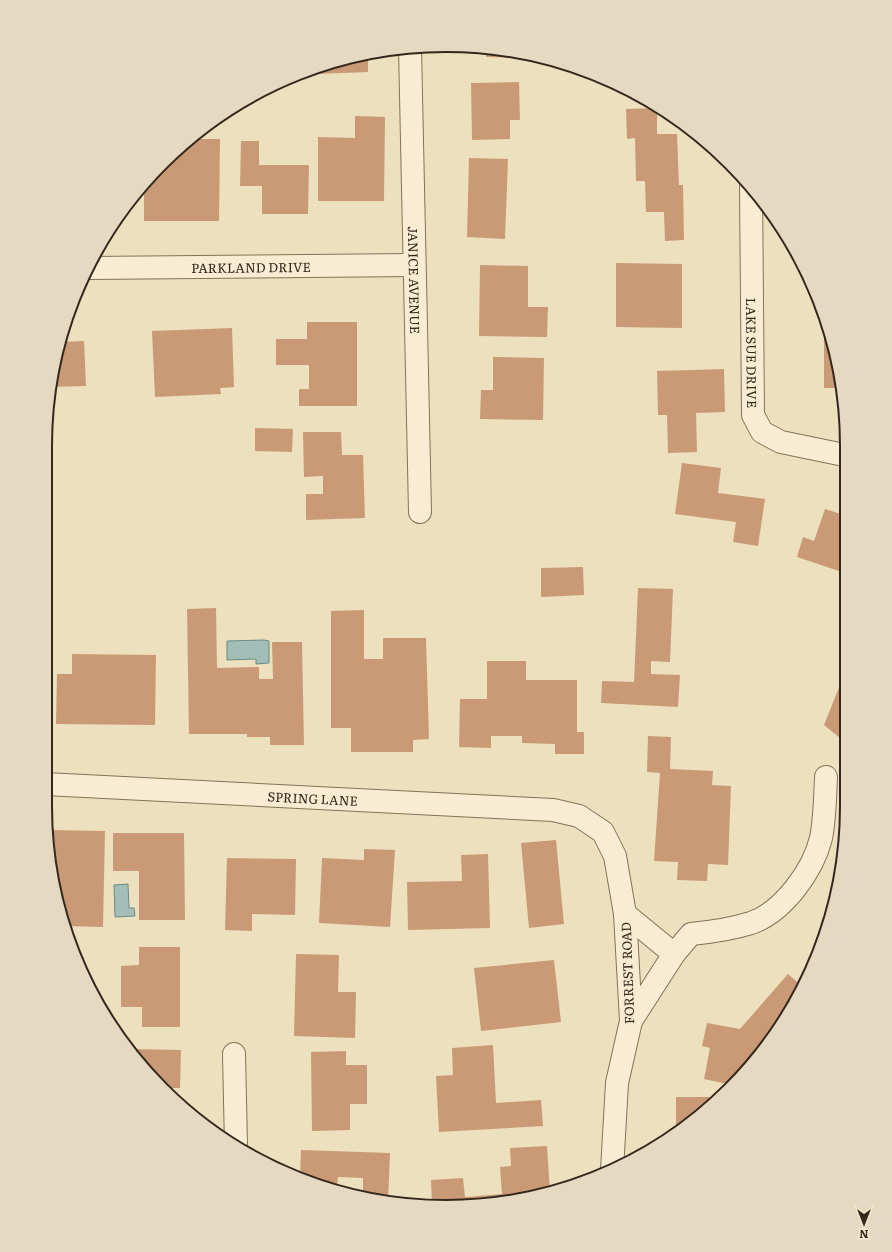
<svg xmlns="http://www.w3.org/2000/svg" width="892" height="1252" font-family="Literata,serif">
	<rect width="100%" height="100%" fill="#ece0bf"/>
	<!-- water -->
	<g fill="#a2beb7" stroke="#6a8c84">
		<polygon points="264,640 269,641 269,663 256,664 256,659 227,660 227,641"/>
		<polygon points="128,884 129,908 134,908 135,916 115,917 114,885"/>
	</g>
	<!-- building -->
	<g fill="#ca9a76">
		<polygon points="486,48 539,57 539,58 486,57"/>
		<polygon points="368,54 368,72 316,74 317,66"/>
		<polygon points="519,82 520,120 510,120 510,139 472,140 471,83"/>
		<polygon points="657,108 657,134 677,134 679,185 683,185 684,240 665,241 664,212 646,212 645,181 636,181 635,138 627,139 626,109"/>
		<polygon points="355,116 385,117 384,201 318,201 318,137 355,138"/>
		<polygon points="190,139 220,139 219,221 144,221 144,184 181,145"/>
		<polygon points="241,141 259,141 259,165 309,165 308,214 262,214 262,186 240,186"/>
		<polygon points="469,158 508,159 505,239 467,237"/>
		<polygon points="616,263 682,264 682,328 616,327"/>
		<polygon points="480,265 528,266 528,307 548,307 547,337 479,336"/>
		<polygon points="824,318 833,342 842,388 824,388"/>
		<polygon points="307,322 357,322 357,406 299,406 299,389 309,389 309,365 276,365 276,339 307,339"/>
		<polygon points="232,328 234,387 220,388 221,394 155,397 152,331"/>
		<polygon points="84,341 86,386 51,387 53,368 61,342"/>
		<polygon points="493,357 544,358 543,420 480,419 481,390 493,390"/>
		<polygon points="724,369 725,412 696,413 697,452 668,453 667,415 658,415 657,371"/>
		<polygon points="255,428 293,429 292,452 255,451"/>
		<polygon points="303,432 341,432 342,455 363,455 365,518 306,520 306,494 323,494 323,476 304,477"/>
		<polygon points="682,463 721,468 718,493 765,499 758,546 733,542 736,522 675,514"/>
		<rect x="45" y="477" width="2" height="31"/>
		<polygon points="825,509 844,515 845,573 797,557 803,537 814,541"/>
		<polygon points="583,567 584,595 541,597 541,568"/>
		<polygon points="638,588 673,589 670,662 651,661 651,674 680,675 678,707 601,703 602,681 634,682"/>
		<polygon points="216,608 217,668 259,667 259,679 273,679 272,642 302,642 304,745 270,745 270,737 247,737 247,734 189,734 187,609"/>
		<polygon points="364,610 364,659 383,659 383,638 426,638 429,739 413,740 413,752 351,752 351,728 331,728 331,611"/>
		<polygon points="72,654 156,655 155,725 56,724 57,674 72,674"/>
		<polygon points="487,661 526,661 526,680 577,680 577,732 584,732 584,754 555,754 555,744 522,743 522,736 491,736 491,748 459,747 460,699 487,699"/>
		<polygon points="845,678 846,723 846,743 824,725 840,685"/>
		<polygon points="648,736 671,737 670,769 713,771 712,785 731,786 728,865 708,864 707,881 677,880 678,862 654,861 660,773 647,772"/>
		<polygon points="48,830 105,831 103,927 64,926 59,910"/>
		<polygon points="113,833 184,833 185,920 139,920 139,871 113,871"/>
		<polygon points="556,840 564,924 529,928 521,843"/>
		<polygon points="364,849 395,850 390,927 319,923 322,858 364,860"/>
		<polygon points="488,854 490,928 408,930 407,882 462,881 461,855"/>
		<polygon points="227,858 296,859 295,915 252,914 252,931 225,930"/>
		<polygon points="139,947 180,947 180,1027 142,1027 142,1007 121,1007 121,966 139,965"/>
		<polygon points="296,954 339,955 338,992 356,992 355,1038 294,1036"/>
		<polygon points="554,960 561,1022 481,1031 474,968"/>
		<polygon points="788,974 803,987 764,1050 732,1085 704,1079 710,1048 702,1046 707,1023 740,1029"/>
		<polygon points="493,1045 496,1103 541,1100 543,1126 439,1132 436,1076 453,1075 452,1048"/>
		<polygon points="130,1049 181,1050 180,1088 168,1088 168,1091"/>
		<polygon points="346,1051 346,1065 367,1065 367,1104 350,1104 350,1130 312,1131 311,1052"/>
		<polygon points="676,1097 711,1097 712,1106 676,1130"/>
		<polygon points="547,1146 550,1192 535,1194 535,1196 499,1204 432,1204 431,1180 463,1178 465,1197 502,1194 500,1167 511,1166 510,1148"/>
		<polygon points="301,1150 390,1153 388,1202 363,1195 363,1178 338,1177 337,1188 300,1178"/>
	</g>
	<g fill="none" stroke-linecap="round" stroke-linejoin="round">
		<defs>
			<g id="minor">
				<path id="s1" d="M 410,48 L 420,512"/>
				<path id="s2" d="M 751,187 L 753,415 L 762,432 L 781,442 L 844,455"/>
				<path id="s3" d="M 88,268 L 414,265"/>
				<path id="s4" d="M 45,784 L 553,810 L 579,816 L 603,832 L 615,856 L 625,914 L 631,1021 L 617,1083 L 612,1170"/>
				<polyline points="625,914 674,954"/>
				<path d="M 631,1021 L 674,954 L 691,934 C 711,932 732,929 751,923 C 783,912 813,871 821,838 C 825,818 825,798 826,777"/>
				<polyline points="234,1054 236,1146"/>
			</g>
		</defs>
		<!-- minor casing -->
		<use href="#minor" stroke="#857158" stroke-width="24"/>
		<!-- minor -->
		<use href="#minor" stroke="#f8edd2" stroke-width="22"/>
	</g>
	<g text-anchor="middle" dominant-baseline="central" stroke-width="3" stroke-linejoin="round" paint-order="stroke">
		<!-- street labels -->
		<g font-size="13" fill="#34281c" stroke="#f4eacf">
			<text stroke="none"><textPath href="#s3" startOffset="163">PARKLAND DRIVE</textPath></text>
			<text stroke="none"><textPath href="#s1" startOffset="232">JANICE AVENUE</textPath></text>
			<text stroke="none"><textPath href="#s2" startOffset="166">LAKE SUE DRIVE</textPath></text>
			<text stroke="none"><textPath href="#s4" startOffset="268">SPRING LANE</textPath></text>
			<text transform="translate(627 973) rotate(-92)">FORREST ROAD</text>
		</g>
	</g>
	<!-- crop -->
	<path d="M0 0H892V1252H0ZM446 52H446A394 394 0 0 1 840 446V806A394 394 0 0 1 446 1200H446A394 394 0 0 1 52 806V446A394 394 0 0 1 446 52Z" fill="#e5dac1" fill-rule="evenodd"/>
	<path fill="none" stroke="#34281c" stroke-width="2" d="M446 52H446A394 394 0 0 1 840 446V806A394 394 0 0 1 446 1200H446A394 394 0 0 1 52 806V446A394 394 0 0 1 446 52Z"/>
	<!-- north arrow -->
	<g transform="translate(864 1224) rotate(180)" stroke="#f4eacf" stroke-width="3" paint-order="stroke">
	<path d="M0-3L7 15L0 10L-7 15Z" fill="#34281c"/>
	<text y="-6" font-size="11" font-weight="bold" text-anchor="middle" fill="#34281c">N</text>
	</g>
</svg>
